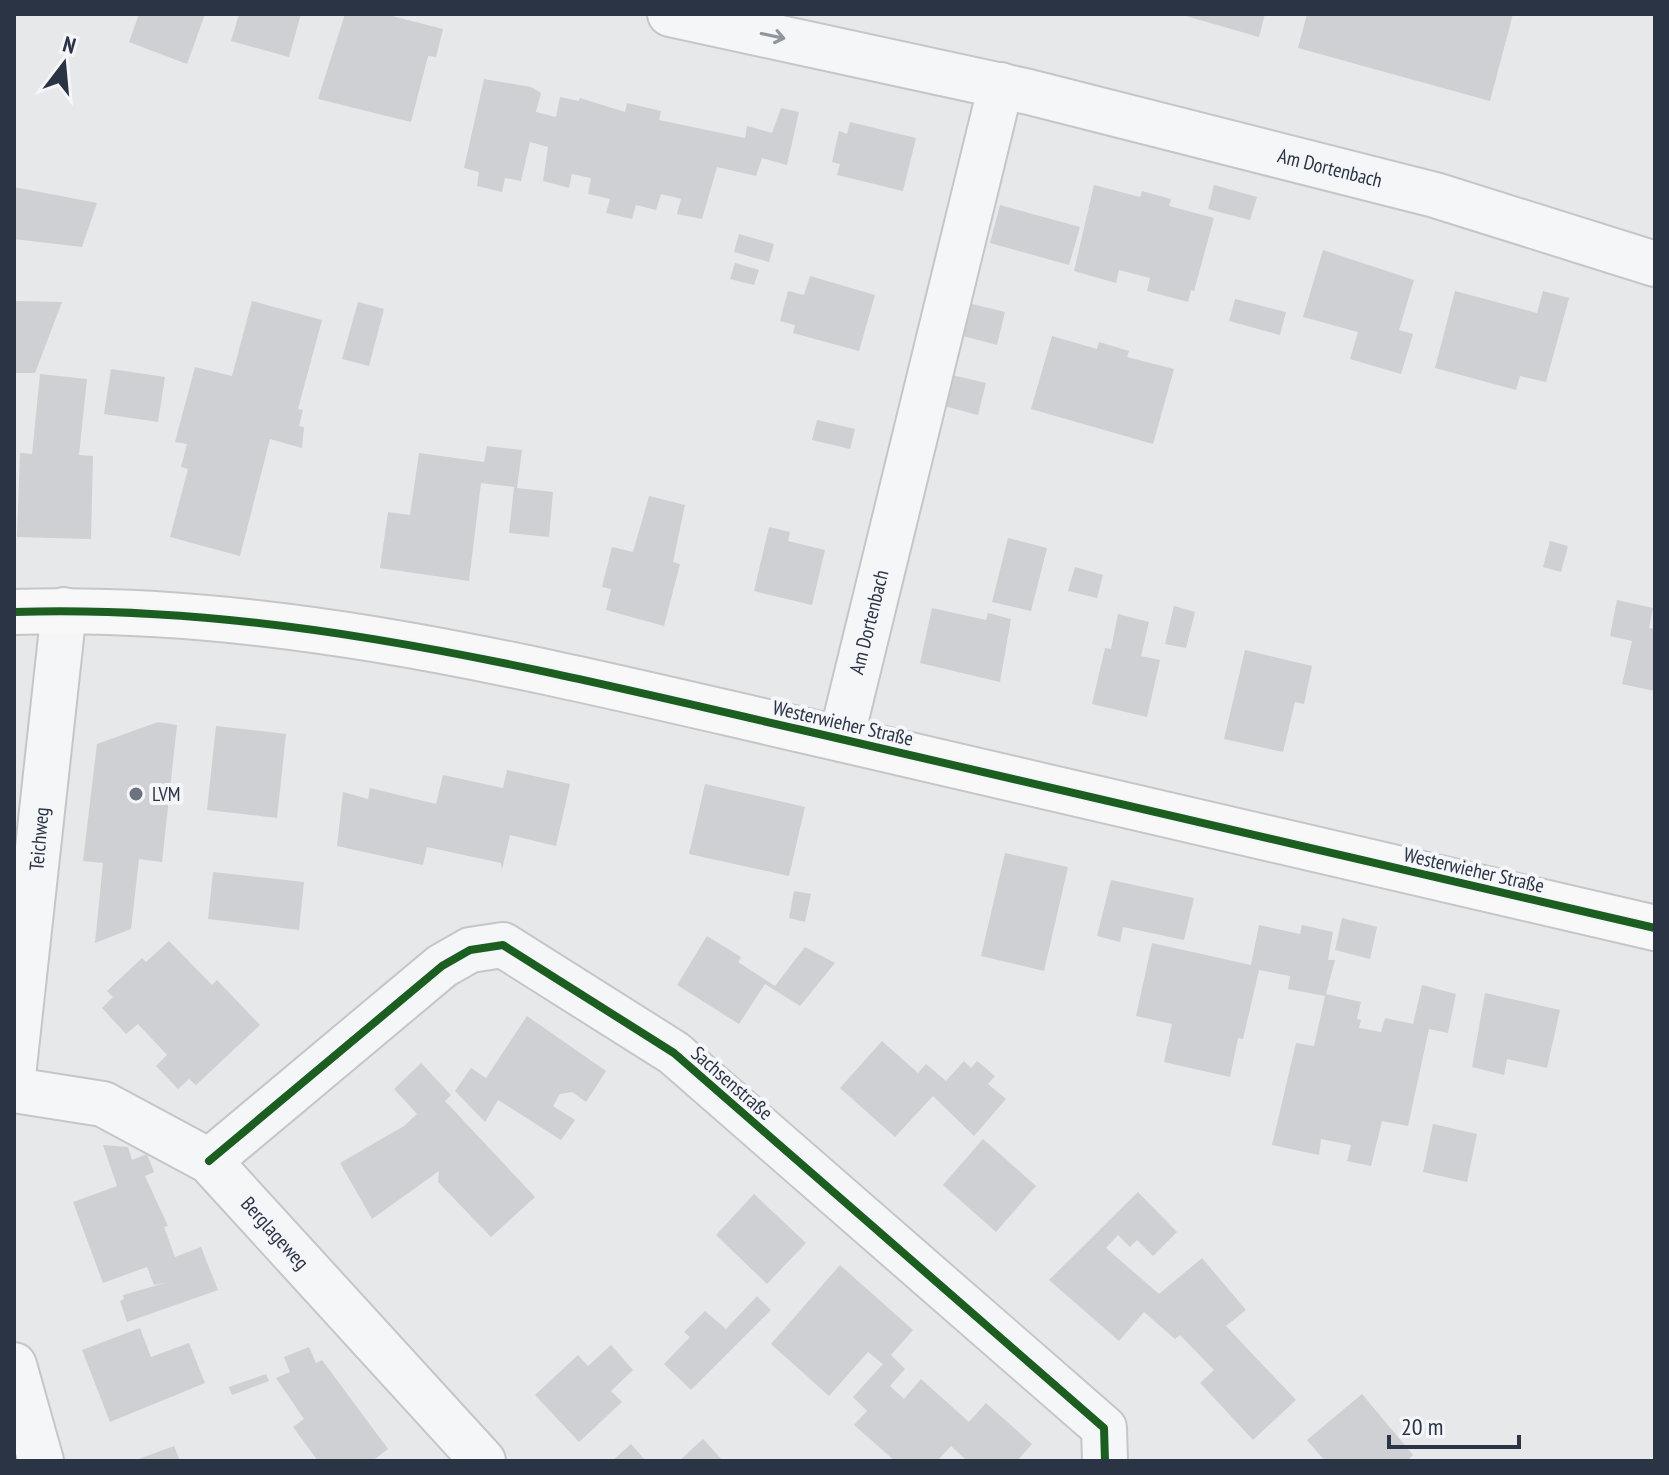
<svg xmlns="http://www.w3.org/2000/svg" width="1669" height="1475" font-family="'PT Sans Narrow',sans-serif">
	<rect width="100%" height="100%" fill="#e6e8ea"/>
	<!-- building -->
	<g fill="#ced0d3">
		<polygon points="139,14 205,14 187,64 129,42"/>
		<polygon points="239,14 301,14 289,57 231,41"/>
		<polygon points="345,14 384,14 443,29 436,57 428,56 411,122 318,99"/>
		<polygon points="1179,14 1265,14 1259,37"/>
		<polygon points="1307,14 1513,14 1490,101 1298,48"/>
		<polygon points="484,79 531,87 541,93 536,112 556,117 560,97 579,101 580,98 625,112 627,103 661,111 659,120 745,138 747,126 772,133 781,108 799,112 787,165 762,158 756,176 717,167 702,219 677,214 681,199 661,194 656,210 636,205 632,219 606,213 610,199 588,194 591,178 572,174 569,188 543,181 548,147 530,142 521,181 505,178 502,192 477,186 479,172 464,168"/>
		<polygon points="850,122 916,138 903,191 837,175 840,164 832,162 839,131 847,134"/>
		<polygon points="1094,185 1140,197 1142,191 1171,199 1169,206 1214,218 1194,291 1191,290 1188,302 1147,291 1150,278 1119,270 1116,283 1074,271"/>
		<polygon points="1214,185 1257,197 1250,220 1208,209"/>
		<polygon points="14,187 97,203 82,247 14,239"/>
		<polygon points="1000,205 1080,227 1069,265 990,243"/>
		<polygon points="739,234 774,244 769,262 734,252"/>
		<polygon points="1323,250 1414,280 1399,330 1413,334 1401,374 1350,359 1358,332 1303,317"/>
		<polygon points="735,263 759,270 754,285 730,279"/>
		<polygon points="810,276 875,295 859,351 793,333 795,325 780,321 788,291 804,295"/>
		<polygon points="1455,291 1537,313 1543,291 1569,298 1546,382 1520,376 1516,390 1435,368"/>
		<polygon points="1235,299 1286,312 1280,335 1229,321"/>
		<polygon points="14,301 62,302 35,373 14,373"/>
		<polygon points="252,301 322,320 298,409 303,410 299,426 304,427 302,448 270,439 240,556 170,537 188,469 181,467 187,444 175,442 195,367 232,376"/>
		<polygon points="358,302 384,309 369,366 342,359"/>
		<polygon points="972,304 1005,312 997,345 963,336"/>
		<polygon points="1052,336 1097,349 1099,342 1129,351 1127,357 1174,369 1153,444 1031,409"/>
		<polygon points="111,369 165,377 158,422 104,414"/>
		<polygon points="40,374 87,379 79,455 93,456 91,539 17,537 20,453 32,454"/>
		<polygon points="952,375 986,383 978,415 944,406"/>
		<polygon points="817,420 855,429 850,449 812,440"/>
		<polygon points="487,446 522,450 517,488 553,492 549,537 509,533 514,487 481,483 469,581 380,568 388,512 410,515 419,453 484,462"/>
		<polygon points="649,496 685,505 673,562 680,564 664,626 606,610 611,589 602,587 612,547 633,552"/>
		<polygon points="769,527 790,532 788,541 825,550 812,605 754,591"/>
		<polygon points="1008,538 1047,548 1031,611 992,602"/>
		<polygon points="1550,541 1568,546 1561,572 1543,567"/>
		<polygon points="1075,567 1103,575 1097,598 1068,591"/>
		<polygon points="1617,600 1653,608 1649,628 1655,629 1655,691 1622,684 1632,641 1610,636"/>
		<polygon points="1174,606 1195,612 1186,648 1165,644"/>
		<polygon points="932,608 986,620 988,613 1011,619 1000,682 920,663"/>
		<polygon points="1118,614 1149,622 1141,656 1160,660 1147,717 1092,704 1105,648 1111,649"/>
		<polygon points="1245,650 1312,666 1304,704 1295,702 1283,752 1224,739"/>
		<polygon points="158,722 177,725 162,862 139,859 131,929 95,943 103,863 83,861 97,744"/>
		<polygon points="216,726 286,734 277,818 207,810"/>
		<polygon points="507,770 570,784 556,846 510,835 502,870 501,863 427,847 423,865 337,846 343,792 368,799 370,788 436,804 443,775 503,788"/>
		<polygon points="705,784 805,807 789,876 689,854"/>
		<polygon points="1005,853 1068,867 1044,971 981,956"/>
		<polygon points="213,872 304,882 299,930 208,919"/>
		<polygon points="1111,880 1194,898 1184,940 1123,927 1120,942 1097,936"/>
		<polygon points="794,891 811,894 805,922 789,918"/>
		<polygon points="1342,918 1377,927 1370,959 1335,950"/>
		<polygon points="1259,925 1300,934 1302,925 1333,932 1328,960 1335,960 1326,994 1361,1002 1357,1019 1361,1020 1359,1028 1381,1032 1385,1018 1413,1024 1422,985 1456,994 1448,1033 1429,1029 1408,1126 1382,1121 1371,1166 1347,1161 1351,1145 1321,1139 1319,1155 1272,1145 1296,1043 1314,1046 1325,996 1288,989 1290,976 1259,970 1243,1039 1238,1038 1230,1077 1164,1062 1172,1024 1136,1016 1152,943 1251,965"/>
		<polygon points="707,936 741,957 738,962 775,986 805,947 835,963 800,1006 765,984 739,1024 677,985"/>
		<polygon points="169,941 212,985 217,980 260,1025 196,1085 189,1079 178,1089 156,1066 167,1055 138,1024 126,1034 102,1008 113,997 107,991 142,958 146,962"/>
		<polygon points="1485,993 1560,1010 1547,1068 1507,1059 1504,1075 1472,1067"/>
		<polygon points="527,1016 606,1071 586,1102 572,1092 560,1094 553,1106 575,1120 561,1140 498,1100 485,1122 455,1091 471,1068 486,1078"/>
		<polygon points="882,1041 918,1073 926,1064 946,1081 964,1061 971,1068 977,1061 995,1076 988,1084 1006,1099 974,1136 933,1096 895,1137 840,1088"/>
		<polygon points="421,1063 451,1095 445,1101 535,1197 491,1237 438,1182 439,1171 372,1219 340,1163 404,1126 417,1114 394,1089"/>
		<polygon points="1433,1124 1477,1134 1467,1182 1423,1172"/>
		<polygon points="983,1139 1036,1186 996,1232 943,1185"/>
		<polygon points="103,1145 128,1147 132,1160 147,1154 154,1172 145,1176 168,1226 164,1227 175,1257 201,1247 218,1290 127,1322 120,1301 124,1299 123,1295 165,1283 154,1285 147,1267 103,1283 73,1202 117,1186"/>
		<polygon points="1138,1192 1177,1232 1153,1256 1137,1240 1130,1247 1118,1235 1106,1248 1159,1294 1202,1258 1246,1310 1226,1326 1296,1400 1253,1440 1200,1383 1214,1370 1180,1335 1175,1339 1144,1312 1119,1341 1049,1280"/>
		<polygon points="754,1194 806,1243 767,1284 716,1235"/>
		<polygon points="840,1265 913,1330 891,1355 905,1369 890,1386 904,1399 921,1379 969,1422 986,1403 1032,1444 1017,1461 967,1461 951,1446 937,1461 895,1461 854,1425 867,1411 853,1397 883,1364 868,1352 829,1396 771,1344"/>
		<polygon points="757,1296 771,1310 691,1390 664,1364 690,1337 684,1332 705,1311 726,1329"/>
		<polygon points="140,1328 151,1357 189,1343 205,1383 110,1422 82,1350"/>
		<polygon points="611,1345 633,1370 611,1391 622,1402 579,1442 535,1395 578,1355 588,1366"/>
		<polygon points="309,1347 316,1363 322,1360 388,1449 372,1461 318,1461 293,1427 304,1419 276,1378 290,1372 284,1357"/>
		<polygon points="266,1374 269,1381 232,1395 229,1387"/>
		<polygon points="1362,1394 1413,1455 1407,1461 1325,1461 1307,1440"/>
		<polygon points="703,1439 723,1461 679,1461"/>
		<polygon points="631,1444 646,1461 612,1461"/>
		<polygon points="174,1446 180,1461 133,1461"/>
	</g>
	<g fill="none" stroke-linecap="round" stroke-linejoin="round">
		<defs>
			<g id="minor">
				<polyline points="670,14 1029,92 1435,195 1655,264"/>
				<polyline points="841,739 1001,85"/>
				<polyline points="14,1067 64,610"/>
				<polyline points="14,1090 103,1104 209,1161 483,1461"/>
				<polyline points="209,1161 442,966 470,950 503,945 674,1053 1104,1428 1105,1461"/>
				<polyline points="14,1365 41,1461"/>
			</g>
			<path id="secondary" d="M 14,612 C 281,603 544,671 802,730 C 1087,796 1371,862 1655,928"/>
		</defs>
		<!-- minor casing -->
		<use href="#minor" stroke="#c4c6c8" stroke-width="48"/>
		<!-- secondary casing -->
		<use href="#secondary" stroke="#c4c6c8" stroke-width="48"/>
		<!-- minor -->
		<use href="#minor" stroke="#f5f6f7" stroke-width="44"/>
		<!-- secondary -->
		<use href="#secondary" stroke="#f8f8f8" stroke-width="44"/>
		<defs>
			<g id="cycleway">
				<path d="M 14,612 C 281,603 544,671 802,730 C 1087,796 1371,862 1655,928"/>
				<polyline points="209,1161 442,966 470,950 503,945 674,1053 1104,1428 1105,1461"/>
			</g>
		</defs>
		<!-- cycleway casing -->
		<use href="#cycleway" stroke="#f4f6f9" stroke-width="13"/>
		<!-- cycleway -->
		<use href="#cycleway" stroke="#1b5e20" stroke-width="8"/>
	</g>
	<!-- one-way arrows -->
	<defs><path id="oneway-shaft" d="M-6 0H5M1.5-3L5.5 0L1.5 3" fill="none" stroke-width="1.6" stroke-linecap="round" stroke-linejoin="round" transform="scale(2)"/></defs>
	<use stroke="#90959e" href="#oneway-shaft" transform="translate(773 36) rotate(12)"/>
	<!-- markers -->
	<circle fill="#6c737f" stroke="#f4f6f9" stroke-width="3" cx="136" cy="794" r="8"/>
	<g text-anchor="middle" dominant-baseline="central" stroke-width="8" stroke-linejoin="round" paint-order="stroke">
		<!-- street labels -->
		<g font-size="20" fill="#2b3445" stroke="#f4f6f9">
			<text transform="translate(1330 168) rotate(14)">Am Dortenbach</text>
			<text transform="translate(869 622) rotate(-76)">Am Dortenbach</text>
			<text transform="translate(843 723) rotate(13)">Westerwieher Straße</text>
			<text transform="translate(39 839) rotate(-85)">Teichweg</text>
			<text transform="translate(1474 870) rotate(13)">Westerwieher Straße</text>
			<text transform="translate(732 1083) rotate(41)">Sachsenstraße</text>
			<text transform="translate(275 1233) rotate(48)">Berglageweg</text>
		</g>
		<!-- poi labels -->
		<g font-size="20" fill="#2b3445" stroke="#f4f6f9" text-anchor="start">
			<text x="152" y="794">LVM</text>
		</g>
	</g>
	<!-- border -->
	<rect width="1669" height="1475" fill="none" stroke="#2b3445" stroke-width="32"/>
	<!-- north arrow -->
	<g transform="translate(64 64) rotate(16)" stroke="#f4f6f9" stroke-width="6" paint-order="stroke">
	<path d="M0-6L14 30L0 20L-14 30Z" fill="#2b3445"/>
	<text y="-12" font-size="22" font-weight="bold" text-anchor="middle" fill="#2b3445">N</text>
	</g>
	<!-- scale -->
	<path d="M1389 1435v12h130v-12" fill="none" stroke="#2b3445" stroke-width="4"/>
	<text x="1401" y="1435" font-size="24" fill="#2b3445" stroke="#f4f6f9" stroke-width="6" paint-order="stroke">20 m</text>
</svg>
